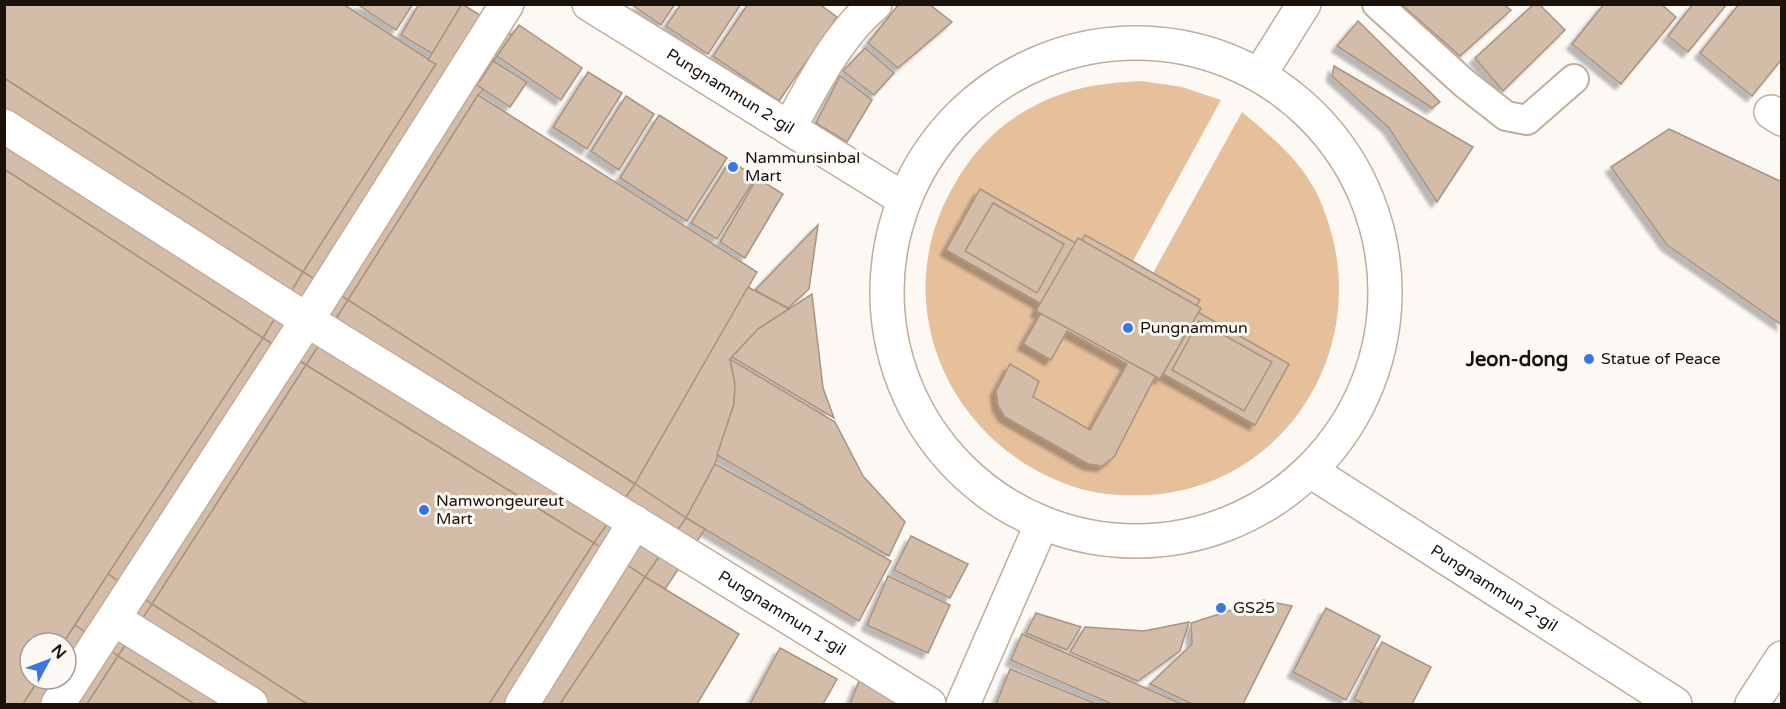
<svg xmlns="http://www.w3.org/2000/svg" width="1786" height="709" font-family="'Varela Round',sans-serif">
	<defs>
		<filter id="shadow"><feDropShadow dx="-5.5" dy="5.5" stdDeviation="1.5" flood-color="#0004"/></filter>
	</defs>
	<rect width="100%" height="100%" fill="#fcf8f4"/>
	<!-- green -->
	<path fill="#e6bf9b" d="M 1142,81 L 1182,87 L 1221,100 L 1133,261 L 1153,273 L 1242,112 C 1267,133 1291,152 1309,180 C 1320,196 1327,217 1332,235 C 1365,361 1278,489 1146,495 C 1125,496 1102,495 1081,489 C 952,451 884,307 953,187 C 970,156 995,127 1027,110 C 1065,88 1099,83 1142,81 Z"/>
	<!-- building -->
	<g fill="#d3bda9" stroke="#a89380" stroke-width="1.5" filter="url(#shadow)">
		<polygon points="4,4 343,4 436,64 303,272 4,78"/>
		<polygon points="357,4 413,4 396,30"/>
		<polygon points="419,4 462,4 433,54 401,35"/>
		<polygon points="462,4 512,35 477,85 484,89 478,95 348,300 303,272 436,64 428,60"/>
		<polygon points="631,4 675,4 661,25"/>
		<polygon points="681,4 741,4 708,54 666,26"/>
		<polygon points="748,4 819,4 837,17 779,101 713,56"/>
		<polygon points="899,4 929,4 952,22 898,68 868,43"/>
		<polygon points="1401,4 1503,4 1511,10 1460,56"/>
		<polygon points="1534,4 1539,4 1565,30 1503,91 1475,58"/>
		<polygon points="1604,4 1661,4 1676,17 1621,84 1572,44"/>
		<polygon points="1693,4 1727,4 1688,52 1668,36"/>
		<polygon points="1739,4 1778,4 1782,7 1782,59 1752,96 1700,53"/>
		<polygon points="1358,21 1440,102 1432,108 1337,46"/>
		<polygon points="519,25 582,68 561,100 497,56"/>
		<polygon points="865,48 894,73 874,95 843,71"/>
		<polygon points="493,61 527,82 510,107 477,85"/>
		<polygon points="1334,66 1473,147 1437,202 1389,128 1332,76"/>
		<polygon points="588,72 622,93 587,149 553,127"/>
		<polygon points="840,76 872,100 847,142 816,123"/>
		<polygon points="4,78 303,272 263,338 4,169"/>
		<polygon points="478,95 757,272 635,484 348,300"/>
		<polygon points="626,96 654,114 619,170 591,151"/>
		<polygon points="659,115 727,158 687,221 620,178"/>
		<polygon points="1669,129 1782,182 1782,325 1667,245 1611,167"/>
		<polygon points="730,161 756,177 717,239 691,223"/>
		<polygon points="4,169 263,338 63,643 30,643 30,679 39,679 23,704 4,704"/>
		<polygon points="757,178 783,194 745,258 720,242"/>
		<polygon points="980,189 1079,245 1085,235 1132,261 1200,300 1194,310 1289,364 1255,425 1158,371 1114,457 1102,466 1088,464 1005,417 998,406 996,391 1010,364 1039,381 1033,397 1090,430 1127,364 1067,331 1051,360 1023,344 1045,306 946,250"/>
		<polygon points="993,203 1064,244 1037,293 965,251"/>
		<polygon points="818,225 809,289 788,308 755,290"/>
		<polygon points="1078,238 1201,308 1160,379 1036,311"/>
		<polygon points="303,272 348,300 306,365 263,338"/>
		<polygon points="748,287 789,309 758,329 730,359 735,384 734,404 715,464 686,518 635,484"/>
		<polygon points="812,294 823,388 834,418 732,357 758,329"/>
		<polygon points="348,300 635,484 594,543 306,365"/>
		<polygon points="1199,321 1272,362 1244,411 1172,370"/>
		<polygon points="263,338 306,365 152,604 108,574"/>
		<polygon points="730,359 835,422 863,476 905,522 889,556 717,455 734,404 735,384"/>
		<polygon points="306,365 594,543 489,704 307,704 152,604"/>
		<polygon points="715,464 891,561 859,621 686,518"/>
		<polygon points="635,484 686,518 645,577 594,543"/>
		<polygon points="686,518 705,529 665,589 645,577"/>
		<polygon points="911,536 968,564 950,598 894,570"/>
		<polygon points="594,543 645,577 560,704 489,704"/>
		<polygon points="108,574 152,604 118,656 75,625"/>
		<polygon points="888,576 950,605 928,653 867,625"/>
		<polygon points="645,577 739,634 697,704 560,704"/>
		<polygon points="1263,600 1292,606 1243,704 1192,704 1150,684 1192,644 1191,623"/>
		<polygon points="152,604 307,704 194,704 118,656"/>
		<polygon points="1326,608 1380,636 1346,700 1293,672"/>
		<polygon points="1036,613 1081,627 1067,650 1026,633"/>
		<polygon points="1189,622 1180,651 1138,681 1070,652 1085,627 1144,631"/>
		<polygon points="75,625 118,656 87,704 23,704 39,679 66,679 66,643 63,643"/>
		<polygon points="1022,634 1182,704 1112,704 1011,660"/>
		<polygon points="1382,642 1431,667 1412,704 1364,704 1354,699"/>
		<polygon points="780,648 837,679 823,704 750,704"/>
		<polygon points="118,656 194,704 87,704"/>
		<polygon points="1010,669 1094,703 1093,704 996,704"/>
		<polygon points="859,681 909,701 907,704 850,704"/>
	</g>
	<g fill="none" stroke-linecap="round" stroke-linejoin="round">
		<defs>
			<polyline id="lane" points="1377,4 1464,83 1506,116 1527,120 1574,79"/>
			<g id="street">
				<path id="s1" d="M 589,4 L 902,198"/>
				<circle cx="1136" cy="292" r="249"/>
				<polyline points="1260,74 1304,4"/>
				<polyline points="1771,112 1782,119"/>
				<path id="s2" d="M 4,126 L 307,320 L 929,704"/>
				<path d="M 789,128 C 813,85 837,36 875,4"/>
				<path id="s3" d="M 1312,472 L 1675,704"/>
				<polyline points="114,619 251,704"/>
				<polyline points="58,704 307,320 507,4"/>
				<polyline points="522,704 635,522"/>
				<polyline points="963,704 1042,523"/>
			</g>
			<polyline id="secondary" points="1752,704 1782,658"/>
		</defs>
		<!-- lane casing -->
		<use href="#lane" stroke="#c2ad99" stroke-width="32"/>
		<!-- street casing -->
		<use href="#street" stroke="#c2ad99" stroke-width="36"/>
		<!-- secondary casing -->
		<use href="#secondary" stroke="#c2ad99" stroke-width="36"/>
		<!-- lane -->
		<use href="#lane" stroke="#fff" stroke-width="28"/>
		<!-- street -->
		<use href="#street" stroke="#fff" stroke-width="33"/>
		<!-- secondary -->
		<use href="#secondary" stroke="#fff" stroke-width="33"/>
	</g>
	<!-- markers -->
	<g fill="#3976e5" stroke="#fcf8f4" stroke-width="2">
		<circle cx="733" cy="167" r="6"/>
		<circle cx="1128" cy="328" r="6"/>
		<circle cx="1589" cy="359" r="6"/>
		<circle cx="424" cy="510" r="6"/>
		<circle cx="1221" cy="608" r="6"/>
	</g>
	<g text-anchor="middle" dominant-baseline="central" stroke-width="6" stroke-linejoin="round" paint-order="stroke">
		<!-- street labels -->
		<g font-size="16" fill="#1a120b" stroke="#fcf8f4">
			<text stroke="none"><textPath href="#s1" startOffset="166">Pungnammun 2-gil</textPath></text>
			<text stroke="none"><textPath href="#s3" startOffset="216">Pungnammun 2-gil</textPath></text>
			<text stroke="none"><textPath href="#s2" startOffset="918">Pungnammun 1-gil</textPath></text>
		</g>
		<!-- poi labels -->
		<g font-size="16" fill="#1a120b" stroke="#fcf8f4" text-anchor="start">
			<text x="745" y="158">Nammunsinbal<tspan x="745" dy="18">Mart</tspan></text>
			<text x="1140" y="328">Pungnammun</text>
			<text x="1601" y="359">Statue of Peace</text>
			<text x="436" y="501">Namwongeureut<tspan x="436" dy="18">Mart</tspan></text>
			<text x="1233" y="608">GS25</text>
		</g>
		<!-- quarter labels -->
		<g font-size="20" font-weight="bold" fill="#1a120b" stroke="#fcf8f4">
			<text x="1517" y="360">Jeon-dong</text>
		</g>
	</g>
	<!-- border -->
	<rect width="1786" height="709" fill="none" stroke="#1a120b" stroke-width="12"/>
	<!-- north arrow -->
	<g transform="translate(48 661) rotate(49)"><circle r="28" fill="#fcf8f4" stroke="#a29c97" stroke-width="1.5"/>
	<path d="M0-4.5L10 22L0 15L-10 22Z" fill="#3976e5"/>
	<text y="-9" font-size="16" font-weight="bold" text-anchor="middle" fill="#1a120b">N</text>
	</g>
</svg>
